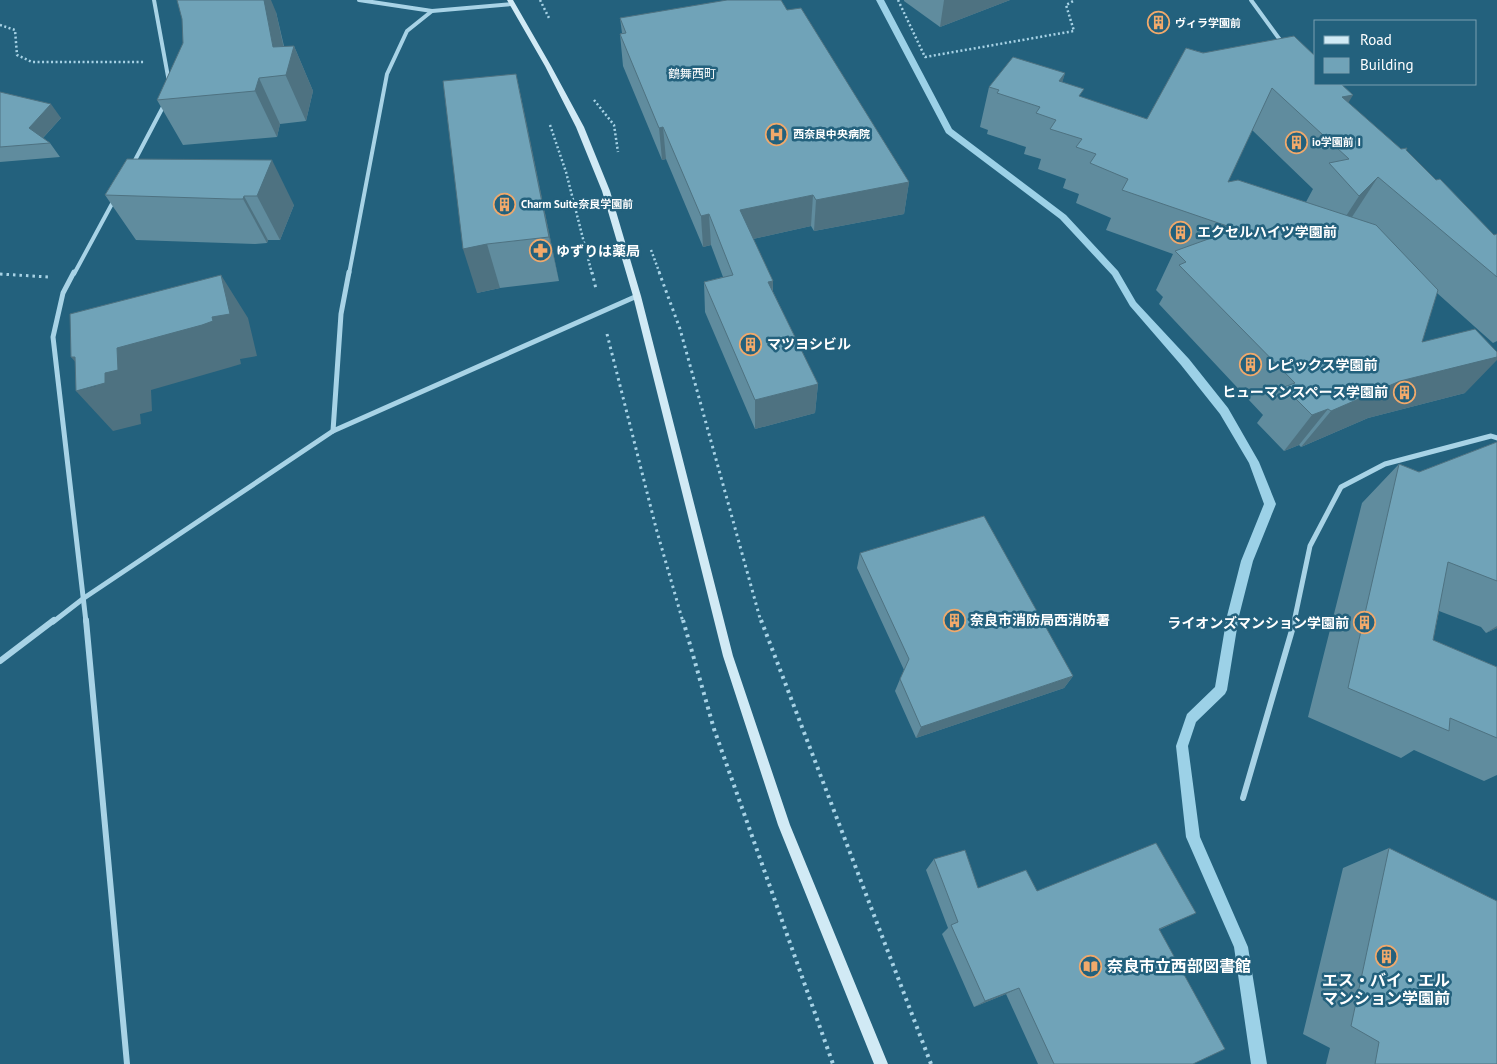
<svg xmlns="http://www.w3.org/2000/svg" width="1497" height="1064" font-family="'PT Sans','Noto Sans JP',sans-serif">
	<rect width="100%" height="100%" fill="#23617d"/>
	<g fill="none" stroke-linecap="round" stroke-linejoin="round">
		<!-- stream -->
		<polygon fill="#9cd1e7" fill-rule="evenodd" points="876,0 884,0 952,129 1066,215 1118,271 1136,302 1189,359 1228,408 1259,462 1276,504 1253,561 1239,616 1227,690 1225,694 1196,722 1188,746 1200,837 1248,947 1267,1064 1251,1064 1234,947 1186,837 1176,746 1187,714 1215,687 1227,616 1241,561 1264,504 1249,463 1220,414 1181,365 1130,306 1112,275 1060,219 946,133"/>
		<!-- path-far2 -->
		<g stroke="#a8d3e6" stroke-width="2.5" stroke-dasharray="2 2.5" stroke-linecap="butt">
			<polyline points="540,0 549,18"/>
			<polyline points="898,0 925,57 1074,31 1066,5 1075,0"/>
			<polyline points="0,25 15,30 17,55 32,62 144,62"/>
			<polyline points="594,100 614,125 618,152"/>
			<polyline points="550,125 566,172 592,274"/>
			<polyline points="651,250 660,274"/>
		</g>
		<!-- path-far1 -->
		<g stroke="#a8d3e6" stroke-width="3" stroke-dasharray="2.5 4" stroke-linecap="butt">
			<polyline points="592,272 596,289"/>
			<polyline points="659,272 680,329 761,622"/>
			<polyline points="0,274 48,277"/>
			<polyline points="607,334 656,528 683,622"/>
		</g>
		<!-- path -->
		<g stroke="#a8d3e6" stroke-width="4" stroke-dasharray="3 4.5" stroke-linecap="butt">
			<polyline points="683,620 714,729 833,1064"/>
			<polyline points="761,620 931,1064"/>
		</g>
		<!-- street-far2 -->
		<g stroke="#a8d3e6" stroke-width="4">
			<polyline points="154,0 169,82"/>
			<polyline points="359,0 432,11 512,4"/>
			<polyline points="1251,0 1283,44"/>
			<polyline points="133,164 164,105"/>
			<polyline points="74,274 114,200"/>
			<polyline points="349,274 387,74 407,31 432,11"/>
		</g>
		<!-- street-far1 -->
		<g stroke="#a8d3e6" stroke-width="5">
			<polyline points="74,272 63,293 53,337 86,622"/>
			<polyline points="349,272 341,314 333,431 637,296"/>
			<polyline points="53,622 84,598 333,431"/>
			<polyline points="1294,622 1310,546 1341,487 1385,464 1491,436 1497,438"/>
		</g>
		<!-- street -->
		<g stroke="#a8d3e6" stroke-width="6">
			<polyline points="86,620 127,1064"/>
			<polyline points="0,661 54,620"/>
			<polyline points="1243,798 1295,620"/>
		</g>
		<!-- secondary -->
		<polygon fill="#d1eaf5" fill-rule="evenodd" points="507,0 513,0 551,66 584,127 610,191 641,296 733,656 790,825 888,1064 874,1064 778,825 723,656 633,296 602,191 576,127 545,66"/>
	</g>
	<!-- wall -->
	<g fill="#608c9e" fill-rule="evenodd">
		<polygon points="904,0 1010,0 940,27 904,1"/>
		<polygon points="787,10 909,182 904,214 814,231 811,226 753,239 773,281 773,292 818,384 815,413 755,429 705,312 704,282 723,277 711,245 703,247 666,159 662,160 623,66 620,34 622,33 620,18"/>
		<polygon points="276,12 284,46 294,46 313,91 306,121 280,124 277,137 183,145 157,100"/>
		<path d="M 1186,48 L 1316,84 L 1348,103 L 1401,149 L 1406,150 L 1436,180 L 1494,235 L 1497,234 L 1497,341 L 1493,343 L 1437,293 L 1422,342 L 1465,393 L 1368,418 L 1301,447 L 1299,445 L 1284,451 L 1257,423 L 1263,415 L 1159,304 L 1163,297 L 1156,290 L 1173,254 L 1106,230 L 1111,218 L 1076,203 L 1079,194 L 1063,188 L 1066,179 L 1038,169 L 1041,159 L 1024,154 L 1026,147 L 987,134 L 988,130 L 980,127 L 989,87 L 1065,73 L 1062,82 L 1081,97 L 1147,119 ZM 1252,130 L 1313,189 L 1306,202 L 1228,182 Z"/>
		<polygon points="516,74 559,281 500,288 477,293"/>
		<polygon points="0,92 61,118 43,138 50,143 60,157 0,162"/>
		<polygon points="127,159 294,205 280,240 268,240 267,243 255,244 136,240 105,195"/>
		<polygon points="1497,442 1497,628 1486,633 1481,627 1439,611 1433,640 1497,667 1497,775 1484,781 1414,750 1401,758 1308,717 1362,503 1399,464 1419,472"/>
		<polygon points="860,553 1073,676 1064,688 916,738 895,691 900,679 904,670 857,568"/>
		<polygon points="1389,848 1497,1064 1326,1064 1330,1048 1303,1034 1343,868"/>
		<polygon points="934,859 978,888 1037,891 1176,922 1159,930 1193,1064 1038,1064 1006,994 974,1007 942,934 948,928 926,870"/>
	</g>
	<!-- shaded-wall -->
	<g fill="#4e7281">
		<polygon points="264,0 271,0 276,12 288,67 294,46 313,91 306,121 273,47"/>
		<polygon points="944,0 1010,0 940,27"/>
		<polygon points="1065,73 1053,114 1059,81"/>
		<polygon points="516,74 526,120 559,281 549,237"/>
		<polygon points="259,78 280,124 277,137 255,91"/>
		<polygon points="1353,95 1329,135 1342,97"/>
		<polygon points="51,104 61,118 39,142 29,128"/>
		<polygon points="663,127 666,159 662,160 659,128"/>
		<polygon points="272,160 294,205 280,240 257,196"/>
		<polygon points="1378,177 1352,217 1333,236 1359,196"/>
		<polygon points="909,182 904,214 814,231 816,200"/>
		<polygon points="813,195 811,226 740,242 740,210"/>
		<polygon points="244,196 268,240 267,243 243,199"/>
		<polygon points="709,214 711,245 703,247 701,216"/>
		<polygon points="487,244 500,288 477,293 463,249"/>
		<polygon points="221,275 248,318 257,356 240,359 241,364 231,367 151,390 152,411 140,414 141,424 113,431 76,391 96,386 71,357 75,357 105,373 117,348"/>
		<polygon points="773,281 772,311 768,282"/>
		<polygon points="1497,357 1497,360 1465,393 1368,418 1301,447 1331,411 1400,381"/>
		<polygon points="818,384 815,413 755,429 755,400"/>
		<polygon points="1328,409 1299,445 1284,451 1312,415"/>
		<polygon points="1497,626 1497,628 1486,633"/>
		<polygon points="1073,676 1064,688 916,738 921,727"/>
		<polygon points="1196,913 1176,922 1141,938 1159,929"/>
		<polygon points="1019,988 1006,994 974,1007 985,1001"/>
	</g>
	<!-- building -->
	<g fill="#70a3b8" stroke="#4e7281">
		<polygon points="177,0 264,0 273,47 294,46 286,75 259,78 255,91 157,100 183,43 182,19"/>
		<polygon points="727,0 781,0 787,10 801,8 909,182 816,200 813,195 740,210 773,281 768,282 818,384 755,400 704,282 733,275 709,214 701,216 663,127 659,128 620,34 626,33 620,18"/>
		<polygon points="1294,36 1316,57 1316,84 1341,84 1353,95 1342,97 1401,149 1407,148 1406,150 1436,180 1440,179 1494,235 1497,234 1497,277 1378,177 1359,196 1329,163 1349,159 1272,88 1228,182 1238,180 1376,225 1438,290 1422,342 1475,329 1497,352 1497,357 1400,381 1331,411 1328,409 1312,415 1284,387 1295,383 1179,265 1186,262 1175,251 1236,229 1122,190 1128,179 1090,163 1096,154 1076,147 1082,139 1050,129 1056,120 1036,113 1040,107 997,93 999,90 989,87 1013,57 1065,73 1059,81 1084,89 1079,96 1147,119 1186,48 1203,53"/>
		<polygon points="516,74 549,237 487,244 463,249 443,81"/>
		<polygon points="0,92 51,104 29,128 50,143 0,147"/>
		<polygon points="127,159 272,160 257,196 244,196 243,199 231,199 105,195"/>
		<polygon points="221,275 230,314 212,317 213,321 202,325 117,348 118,370 105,373 105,383 76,391 75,357 71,357 70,314"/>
		<polygon points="1497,442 1497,581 1448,562 1433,640 1497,667 1497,738 1450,718 1449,731 1348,688 1399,464 1419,472"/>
		<polygon points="984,516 1073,676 921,727 900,679 909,659 860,553"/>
		<polygon points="1156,843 1196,913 1159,929 1225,1049 1193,1064 1054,1064 1019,988 985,1001 951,925 958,922 934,859 965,850 978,888 1026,870 1037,891"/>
		<polygon points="1389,848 1497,901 1497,1064 1375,1064 1379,1042 1351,1026"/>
	</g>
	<!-- icons -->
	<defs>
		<symbol id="building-ring" viewBox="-11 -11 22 22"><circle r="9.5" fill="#23617d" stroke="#f1a96b" stroke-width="1.5"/><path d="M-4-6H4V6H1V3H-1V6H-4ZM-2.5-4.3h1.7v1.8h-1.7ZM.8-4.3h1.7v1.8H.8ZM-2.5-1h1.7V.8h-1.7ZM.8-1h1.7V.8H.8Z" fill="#f1a96b"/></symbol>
		<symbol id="hospital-ring" viewBox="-11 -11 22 22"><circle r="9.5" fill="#23617d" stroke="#f1a96b" stroke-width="1.5"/><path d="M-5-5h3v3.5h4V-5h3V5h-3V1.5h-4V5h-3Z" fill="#f1a96b"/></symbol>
		<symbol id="pharmacy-ring" viewBox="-11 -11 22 22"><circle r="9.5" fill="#23617d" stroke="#f1a96b" stroke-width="1.5"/><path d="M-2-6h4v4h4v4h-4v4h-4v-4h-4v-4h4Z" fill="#f1a96b"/></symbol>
		<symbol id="library-ring" viewBox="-11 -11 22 22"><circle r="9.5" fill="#23617d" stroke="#f1a96b" stroke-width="1.5"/><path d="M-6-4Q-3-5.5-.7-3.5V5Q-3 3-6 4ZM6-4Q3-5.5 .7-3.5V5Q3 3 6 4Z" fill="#f1a96b"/></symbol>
	</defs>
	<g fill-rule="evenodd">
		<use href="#building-ring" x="1146" y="10" width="25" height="25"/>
		<use href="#hospital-ring" x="764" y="122" width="25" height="25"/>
		<use href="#building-ring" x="1284" y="130" width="25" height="25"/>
		<use href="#building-ring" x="492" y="192" width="25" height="25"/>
		<use href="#building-ring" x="1168" y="220" width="25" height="25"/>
		<use href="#pharmacy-ring" x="528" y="238" width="25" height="25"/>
		<use href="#building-ring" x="738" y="332" width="25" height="25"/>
		<use href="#building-ring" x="1238" y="352" width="25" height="25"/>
		<use href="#building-ring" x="1392" y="380" width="25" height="25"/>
		<use href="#building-ring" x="942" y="608" width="25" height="25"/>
		<use href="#building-ring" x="1352" y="610" width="25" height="25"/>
		<use href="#building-ring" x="1374" y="944" width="25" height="25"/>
		<use href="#library-ring" x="1078" y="954" width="25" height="25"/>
	</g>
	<g text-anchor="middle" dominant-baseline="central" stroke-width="5" stroke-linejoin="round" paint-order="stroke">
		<!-- far-poi labels -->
		<g font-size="11" font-weight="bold" fill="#fff" stroke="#23617d" text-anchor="start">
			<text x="1175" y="23">ヴィラ学園前</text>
			<text x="793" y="134">西奈良中央病院</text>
			<text x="1312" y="142">io学園前Ⅰ</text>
			<text x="521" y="204">Charm Suite奈良学園前</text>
		</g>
		<!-- far-neighbourhood labels -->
		<g font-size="12" fill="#fff" stroke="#23617d">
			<text x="692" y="73">鶴舞西町</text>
		</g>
		<!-- poi labels -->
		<g font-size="14" font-weight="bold" fill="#fff" stroke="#23617d" text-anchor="start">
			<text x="1197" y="232">エクセルハイツ学園前</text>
			<text x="556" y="251">ゆずりは薬局</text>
			<text x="767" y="344">マツヨシビル</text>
			<text x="1266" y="365">レピックス学園前</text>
			<text x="1388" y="392" text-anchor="end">ヒューマンスペース学園前</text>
			<text x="970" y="620">奈良市消防局西消防署</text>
			<text x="1349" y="623" text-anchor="end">ライオンズマンション学園前</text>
		</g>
		<!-- near-poi labels -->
		<g font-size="16" font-weight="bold" fill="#fff" stroke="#23617d" text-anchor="start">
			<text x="1107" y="966">奈良市立西部図書館</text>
			<text x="1386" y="980" text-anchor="middle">エス・バイ・エル<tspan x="1386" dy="18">マンション学園前</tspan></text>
		</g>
	</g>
	<!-- legend -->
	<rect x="1314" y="20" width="162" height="65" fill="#23617d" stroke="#7ba0b1"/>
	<rect x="1324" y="36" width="25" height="8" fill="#d1eaf5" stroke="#7ba0b1"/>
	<text x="1360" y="45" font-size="15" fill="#ffffff">Road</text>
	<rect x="1324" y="58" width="25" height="15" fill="#70a3b8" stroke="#7ba0b1"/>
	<text x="1360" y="70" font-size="15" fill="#ffffff">Building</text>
</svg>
